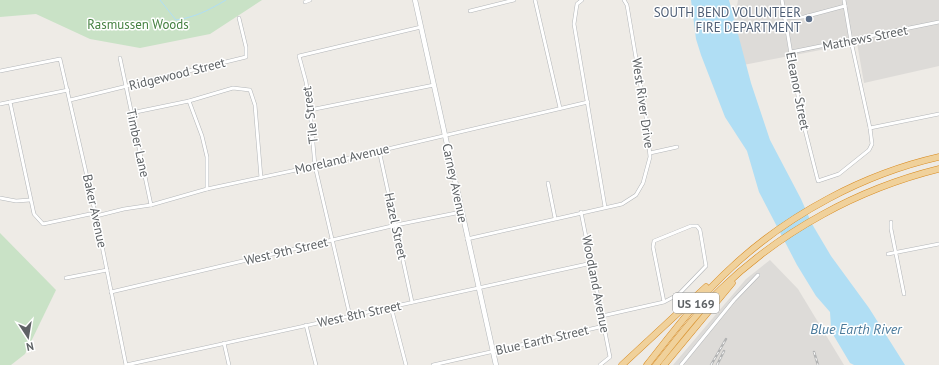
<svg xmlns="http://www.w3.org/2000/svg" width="939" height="365" font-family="'PT Sans',sans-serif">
	<rect width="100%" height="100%" fill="#eeebe6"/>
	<!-- industrial -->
	<g fill="#dddbd8">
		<polygon points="738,0 939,0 939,66 864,83 857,43 743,65 733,26"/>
		<polygon points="770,260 798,289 844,365 673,365 746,279"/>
	</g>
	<!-- green -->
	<g fill="#c9e2c6">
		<polygon points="0,0 262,0 210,34 140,48 90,39 36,14 0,17"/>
		<polygon points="0,233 56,290 25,354 11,365 0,365"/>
	</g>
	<!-- water -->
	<polygon fill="#b0def4" points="691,0 729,0 751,83 770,140 801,199 812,224 831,256 869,308 905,365 854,365 850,363 834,336 831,327 830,312 816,296 797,265 759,192 747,151 725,117 701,55 696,39"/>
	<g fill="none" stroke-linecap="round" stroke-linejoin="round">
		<!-- stream -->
		<path stroke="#b0def4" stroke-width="1" d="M 160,0 L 176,20 C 196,17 209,10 226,0"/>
		<defs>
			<g id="street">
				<polyline points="535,0 560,108"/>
				<polyline points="582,0 577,4 574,24 605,207"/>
				<polyline points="782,0 801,114 818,181 839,174 869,150 872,144 870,128 851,41 844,0"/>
				<polyline points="305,2 310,0"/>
				<polyline points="470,11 514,0"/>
				<polyline points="784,18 804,17 845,6"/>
				<polyline points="791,52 939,22"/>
				<polyline points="120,58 151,205"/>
				<polyline points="0,71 60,59 96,216 126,365"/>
				<polyline points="70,100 246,57 246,47 239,18"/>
				<polyline points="189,101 202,136 207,157 207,189"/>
				<polyline points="10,102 34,214 43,224 90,214 96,216 124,209 151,205 207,189 315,166 588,102"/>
				<polyline points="0,104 68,90"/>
				<polyline points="310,110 434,85"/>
				<polyline points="131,113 189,101 233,88 250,90 255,105 261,178"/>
				<polyline points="870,128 939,114"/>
				<polyline points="379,150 412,302"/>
				<polyline points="650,153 677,147"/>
				<polyline points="548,183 555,218"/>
				<polyline points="0,198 16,201 30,200"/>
				<polyline points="581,212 610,357 600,365"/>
				<polyline points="891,222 891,229 904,294"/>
				<polyline points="467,239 622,204 636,195 643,183 650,157 647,123 627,5 624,0"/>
				<polyline points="888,254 939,244"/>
				<polyline points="66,278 107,270"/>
				<polyline points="111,292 396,225 461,212"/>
				<polyline points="391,307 406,365"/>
				<polyline points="350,316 315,166 310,110 306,82 299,56 421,27"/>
				<polyline points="602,316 664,302 679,294 706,266 700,230 697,226 691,226 654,241 653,247 664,302"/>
				<polyline points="306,325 316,365"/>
				<polyline points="224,343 229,365"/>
				<polyline points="126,365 592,263"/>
				<polyline points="433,365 604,326"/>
				<polyline points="681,365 734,300 758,275"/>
			</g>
			<polyline id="secondary" points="415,0 496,365"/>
			<g id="highway">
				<polyline points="622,365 706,287"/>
				<path d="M 647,365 C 674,331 700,296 732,267 C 789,214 864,174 939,157"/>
				<path d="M 656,365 C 677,339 697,312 721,289 C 781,231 858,189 939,169"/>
				<polyline points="664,365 732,283"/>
			</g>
		</defs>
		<!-- street casing -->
		<use href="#street" stroke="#b3b6b9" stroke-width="4"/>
		<!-- secondary casing -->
		<use href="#secondary" stroke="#b2b6b9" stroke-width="5.5"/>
		<!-- highway casing -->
		<use href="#highway" stroke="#d7891d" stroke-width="7"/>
		<!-- street -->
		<use href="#street" stroke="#fff" stroke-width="3"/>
		<!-- secondary -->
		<use href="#secondary" stroke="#fff" stroke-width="4.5"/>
		<!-- highway -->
		<use href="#highway" stroke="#f0d19b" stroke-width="6"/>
		<defs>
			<g id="rail">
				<polyline points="814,352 818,365"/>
				<polyline points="711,365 726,339"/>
				<polyline points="717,365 724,351"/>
			</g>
		</defs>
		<!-- rail casing -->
		<use href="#rail" stroke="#b2b3b3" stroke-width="2.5"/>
		<!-- rail -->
		<use href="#rail" stroke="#fff" stroke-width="1" stroke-dasharray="3" stroke-linecap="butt"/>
	</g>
	<!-- markers -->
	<circle fill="#5c6f8a" stroke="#fff" stroke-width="1.5" cx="809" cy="19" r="4"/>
	<g text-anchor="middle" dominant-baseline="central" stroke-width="3" stroke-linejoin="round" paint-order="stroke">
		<!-- shield labels -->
		<rect fill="#fff" stroke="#8e9193" stroke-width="1" x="673" y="293" width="46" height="20" rx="3"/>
		<g font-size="12" font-weight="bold" fill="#5e6265">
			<text x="696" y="303">US 169</text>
		</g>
		<!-- service labels -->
		<g font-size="13" fill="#4e5e75" stroke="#fff" text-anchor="end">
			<text x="801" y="12">SOUTH BEND VOLUNTEER<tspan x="801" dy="15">FIRE DEPARTMENT</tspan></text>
		</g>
		<!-- park labels -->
		<g font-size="13" fill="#458141" stroke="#fff">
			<text x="138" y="24">Rasmussen Woods</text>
		</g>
		<!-- street labels -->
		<g font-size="13" fill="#5e6265" stroke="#fff">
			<text transform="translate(865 38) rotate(-11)">Mathews Street</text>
			<text transform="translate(177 74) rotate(-14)">Ridgewood Street</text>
			<text transform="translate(798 91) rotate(79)">Eleanor Street</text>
			<text transform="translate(643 103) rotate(82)">West River Drive</text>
			<text transform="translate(310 115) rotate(-97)">Tile Street</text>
			<text transform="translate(138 143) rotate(78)">Timber Lane</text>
			<text transform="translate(342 159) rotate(-13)">Moreland Avenue</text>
			<text transform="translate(455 183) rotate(78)">Carney Avenue</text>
			<text transform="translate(95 211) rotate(78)">Baker Avenue</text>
			<text transform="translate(396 226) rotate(78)">Hazel Street</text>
			<text transform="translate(286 251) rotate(-13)">West 9th Street</text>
			<text transform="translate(596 284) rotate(79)">Woodland Avenue</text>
			<text transform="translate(359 314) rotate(-12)">West 8th Street</text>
			<text transform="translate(542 340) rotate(-13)">Blue Earth Street</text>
		</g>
		<!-- water labels -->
		<g font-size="14" font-style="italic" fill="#4b7b9c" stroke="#fff">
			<text x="856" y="329">Blue Earth River</text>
		</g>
	</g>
	<!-- north arrow -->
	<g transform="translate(28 337) rotate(168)" stroke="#ffffff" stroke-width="3" paint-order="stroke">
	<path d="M0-3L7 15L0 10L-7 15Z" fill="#5e6265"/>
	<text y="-6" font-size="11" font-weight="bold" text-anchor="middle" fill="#5e6265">N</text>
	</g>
</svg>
